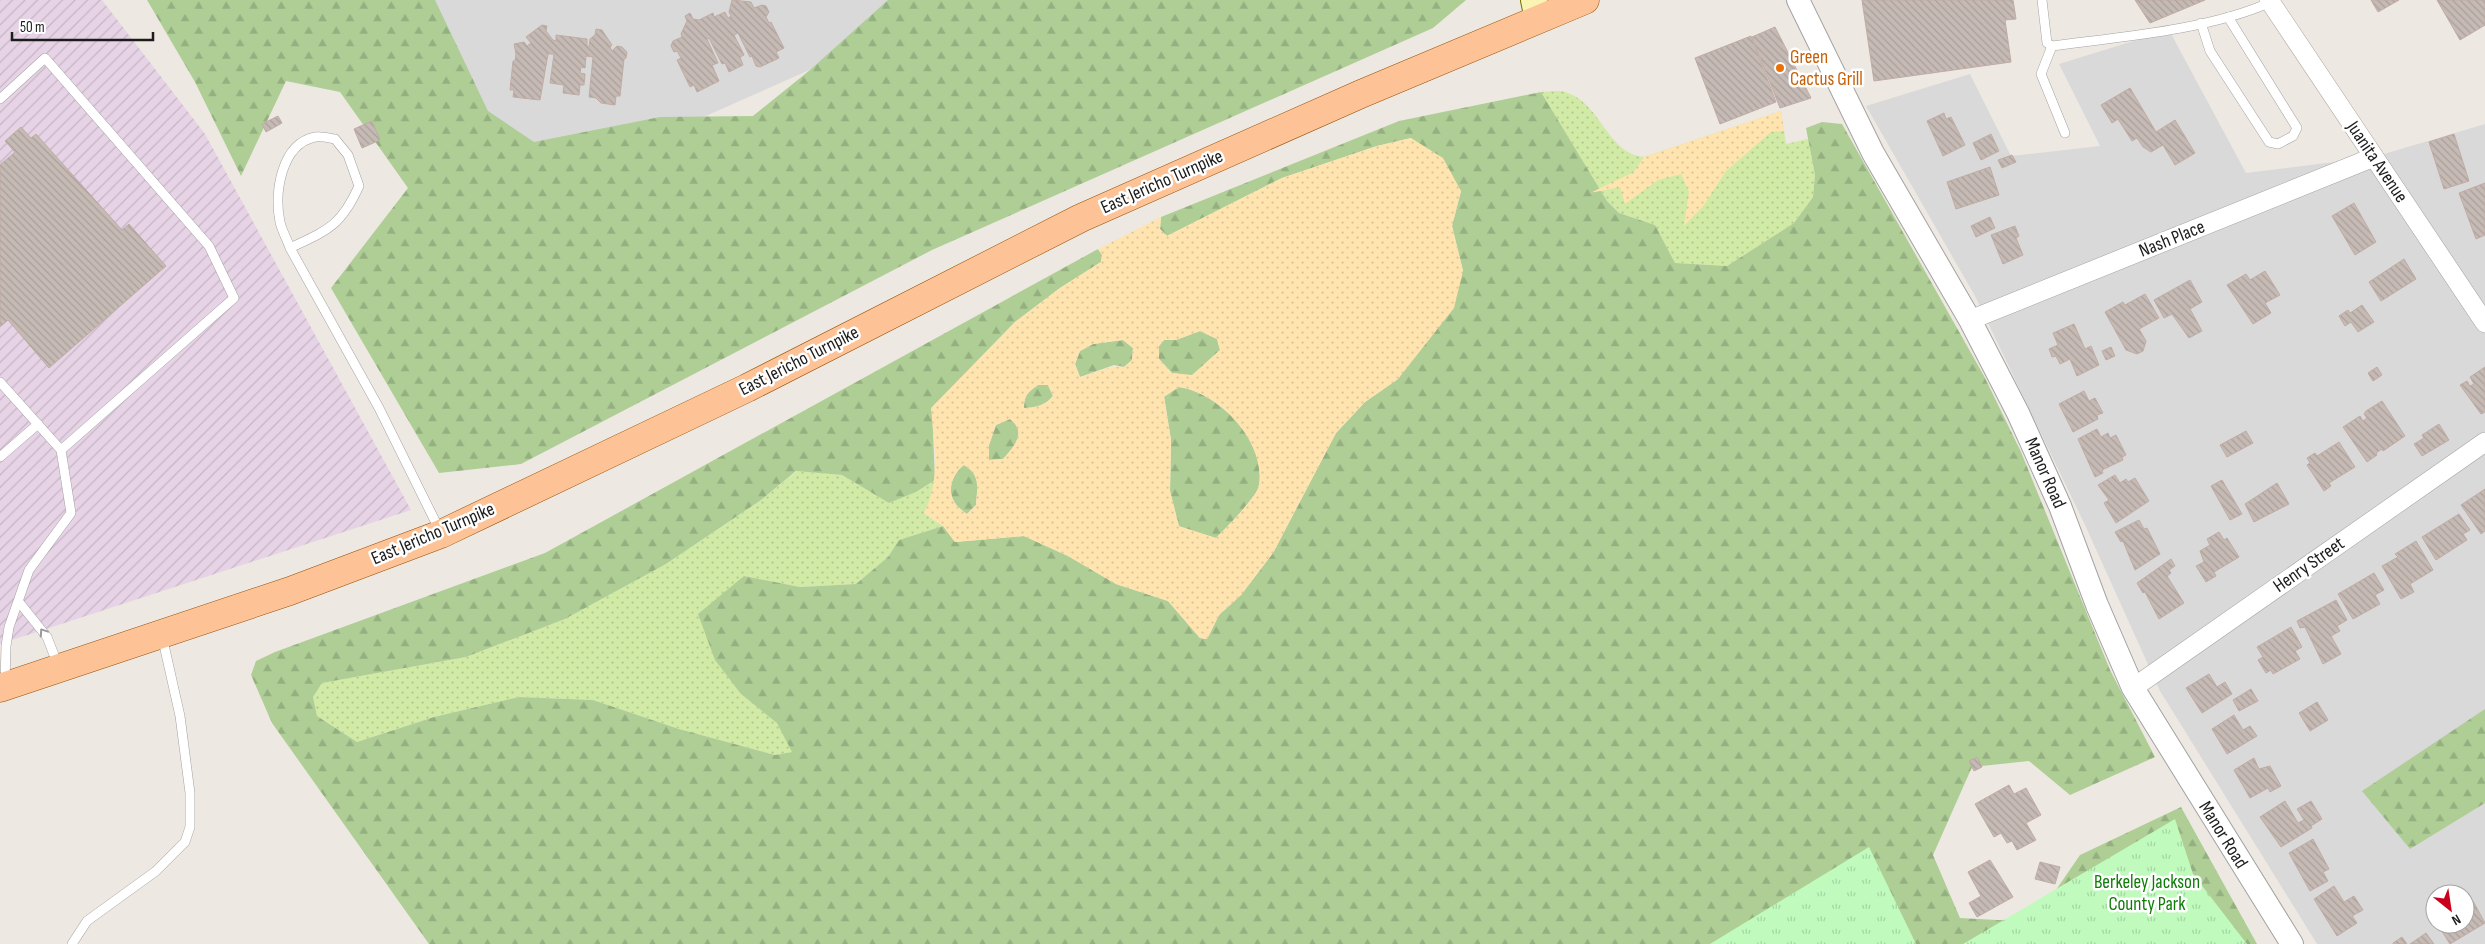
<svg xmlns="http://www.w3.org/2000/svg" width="2485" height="944" font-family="'Sofia Sans Condensed',sans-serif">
	<defs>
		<pattern id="industrial-furrows" width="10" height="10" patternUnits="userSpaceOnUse" patternTransform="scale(1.25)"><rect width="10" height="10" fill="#e7d3e6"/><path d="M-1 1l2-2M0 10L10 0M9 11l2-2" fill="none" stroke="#c6b5c5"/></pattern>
		<pattern id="grass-dots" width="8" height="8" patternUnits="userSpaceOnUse" patternTransform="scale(1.25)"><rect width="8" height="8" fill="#d1eaa6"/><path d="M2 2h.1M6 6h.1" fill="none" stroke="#b3c88e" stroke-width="1.8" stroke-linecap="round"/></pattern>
		<pattern id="forest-firs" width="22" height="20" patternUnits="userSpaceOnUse" patternTransform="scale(1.25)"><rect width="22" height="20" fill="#aece95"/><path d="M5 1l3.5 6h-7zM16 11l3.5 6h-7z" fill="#95b080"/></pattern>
		<pattern id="sand-dots" width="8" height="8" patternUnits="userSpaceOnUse" patternTransform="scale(1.25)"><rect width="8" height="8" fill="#ffe4af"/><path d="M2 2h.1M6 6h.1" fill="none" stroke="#dac396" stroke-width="1.8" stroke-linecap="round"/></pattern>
		<pattern id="park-tufts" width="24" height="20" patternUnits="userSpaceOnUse" patternTransform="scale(1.25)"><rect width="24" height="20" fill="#c0fabd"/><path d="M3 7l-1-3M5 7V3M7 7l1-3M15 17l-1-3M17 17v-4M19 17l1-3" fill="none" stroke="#a4d6a2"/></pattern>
		<pattern id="building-back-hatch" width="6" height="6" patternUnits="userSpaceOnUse" patternTransform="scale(1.25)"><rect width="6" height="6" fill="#c6bab5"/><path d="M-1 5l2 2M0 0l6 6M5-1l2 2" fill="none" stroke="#aa9f9b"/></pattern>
	</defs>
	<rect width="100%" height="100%" fill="#eee8e2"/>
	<!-- residential -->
	<g fill="#dad9d9" fill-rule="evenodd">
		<polygon points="316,0 968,0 432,237"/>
		<path d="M 2169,30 L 2246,173 L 2374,157 L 2485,124 L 2485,944 L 2317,944 L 2160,691 L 2085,525 L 1975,296 L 1866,106 L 1970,74 L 2011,156 L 2100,146 L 2059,64 ZM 2435,894 L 2465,894 L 2465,924 L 2435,924 Z"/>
	</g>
	<!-- industrial -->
	<polygon fill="url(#industrial-furrows)" points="0,0 102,0 205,134 411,510 0,644"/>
	<!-- grass -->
	<g fill="url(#grass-dots)">
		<path d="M 1541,92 C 1548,92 1558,90 1565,92 C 1602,103 1606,153 1644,157 L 1781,111 L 1786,144 L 1808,139 L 1815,175 L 1813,197 L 1794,223 L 1727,266 L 1675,263 L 1655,225 L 1619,213 L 1607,201 Z"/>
		<polygon points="797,471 842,475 889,503 916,492 935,480 930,501 924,513 943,526 899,540 888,557 856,584 800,587 744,576 741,694 777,722 793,752 775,755 679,729 593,700 519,697 434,717 357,742 317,716 313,697 322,683 466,657 565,619 666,564 761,500"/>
	</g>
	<!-- forest -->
	<g fill="url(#forest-firs)">
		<polygon points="147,0 435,0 488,111 534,142 660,117 753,116 810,70 888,0 1466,0 1433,28 932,250 521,464 439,473 331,288 408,188 340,92 286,81 241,176 195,82"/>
		<polygon points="1541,92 1607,201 1619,213 1655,225 1675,263 1727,266 1794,223 1813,197 1815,175 1806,128 1822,122 1842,124 1984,376 2021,452 2110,670 2155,757 2070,795 2029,761 1972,767 1933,855 1960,918 2034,922 2080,855 2181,807 2257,944 429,944 272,723 251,675 256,661 275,652 545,553 1098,249 1102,255 1101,262 1060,288 1015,322 932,408 935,480 916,492 889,503 842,475 796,471 761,500 666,564 565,619 466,657 322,683 313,697 317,716 357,742 434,717 519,697 593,700 679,729 775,755 792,752 777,723 741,694 715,660 698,614 744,576 800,587 856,584 888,557 899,540 943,526 955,542 1024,536 1068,556 1116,584 1168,601 1200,638 1207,639 1219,615 1241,595 1273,553 1336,433 1365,402 1398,379 1463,271 1452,226 1461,191 1411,138 1377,146 1282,178 1167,236 1160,229 1161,217 1399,121"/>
		<polygon points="1200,331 1217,339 1220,350 1192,376 1172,373 1159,359 1159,346 1164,340 1176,340"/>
		<polygon points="1123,340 1133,348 1132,360 1124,367 1114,365 1080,377 1075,364 1080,351 1093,344"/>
		<path d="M 1038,385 L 1048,385 L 1053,396 C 1046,405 1035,408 1024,408 C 1024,395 1028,392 1038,385 Z"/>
		<path d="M 1179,387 C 1219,393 1267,442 1259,485 C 1257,497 1226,528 1216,538 L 1179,527 L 1170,491 L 1171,440 L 1164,396 Z"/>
		<path d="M 1010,419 C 1027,432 1015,446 1003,459 L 988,460 L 989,445 L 996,425 Z"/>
		<path d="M 964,465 C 982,476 977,487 976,505 L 967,514 C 963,511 957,507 955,503 C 946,490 953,473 964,465 Z"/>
		<polygon points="2485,709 2485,803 2410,849 2362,791"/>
	</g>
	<!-- sand -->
	<g fill="url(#sand-dots)" fill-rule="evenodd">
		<polygon points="1781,111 1784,131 1771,132 1726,171 1704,205 1684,226 1689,192 1681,174 1658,180 1625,204 1620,187 1590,193 1634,172 1644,157"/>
		<path d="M 1411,138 L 1443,158 L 1461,191 L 1452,226 L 1463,271 L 1454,308 L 1398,379 L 1365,402 L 1336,433 L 1273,553 L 1241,595 L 1219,615 L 1207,639 L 1200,638 L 1168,601 L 1116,584 L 1068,556 L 1024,536 L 955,542 L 943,526 L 924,513 C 941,480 934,444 931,408 L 1015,322 L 1060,288 L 1101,262 L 1102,255 L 1098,249 L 1161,217 L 1160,229 L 1167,236 L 1282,178 L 1377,146 ZM 1200,331 L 1217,339 L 1220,350 L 1192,375 L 1172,373 L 1159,359 L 1159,346 L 1164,340 L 1176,340 ZM 1123,340 L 1133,348 L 1132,360 L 1124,367 C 1109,364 1095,374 1080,377 L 1075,364 L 1080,351 L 1093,344 ZM 1038,385 L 1048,385 L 1053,396 C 1046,405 1035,408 1024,408 C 1024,395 1028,392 1038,385 ZM 1179,387 C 1219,392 1266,442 1259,485 C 1257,497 1226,528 1216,538 L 1179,526 L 1170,491 L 1171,440 L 1164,397 ZM 1010,419 C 1027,432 1015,446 1003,459 L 989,460 L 989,445 L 996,425 ZM 964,465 C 981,475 977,488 976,505 L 967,514 C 963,511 957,507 955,503 C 946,490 953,473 964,465 Z"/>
	</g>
	<!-- park -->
	<g fill="url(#park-tufts)">
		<polygon points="2175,819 2193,874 2247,944 1963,944"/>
		<polygon points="1869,847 1916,944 1710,944"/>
	</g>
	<!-- building -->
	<g fill="url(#building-back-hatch)" stroke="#c0aca4">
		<polygon points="732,0 751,2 754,8 762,5 766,6 769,12 766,17 769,23 771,22 784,48 776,52 779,58 760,67 756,66 752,56 750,57 738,33 734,35 744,55 740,57 743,65 729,72 725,63 722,64 709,38 707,39 718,63 712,65 719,81 697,92 694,85 690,87 677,60 681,58 677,51 674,52 671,46 673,41 682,37 681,34 687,21 685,16 690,13 693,19 699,20 713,13 714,17 725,12 728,18 731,16 729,12"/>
		<polygon points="1862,0 2013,0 2016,19 2005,20 2011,62 1874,81"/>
		<polygon points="2135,0 2205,0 2150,23"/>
		<polygon points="2371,0 2399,0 2378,12"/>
		<polygon points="2437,0 2485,0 2485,25 2460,40"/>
		<polygon points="542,25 547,26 546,31 553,40 556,41 556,35 587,39 587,46 589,47 590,39 595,35 596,29 602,30 612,45 610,47 612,51 617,46 622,47 627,52 626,58 624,59 620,96 616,96 615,105 601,103 596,98 589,97 593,57 586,56 585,68 581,67 580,73 585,74 584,85 580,85 579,95 563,93 564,85 550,83 554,54 548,54 540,100 513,97 514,90 510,90 513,61 515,61 516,54 514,44 524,42 527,46 531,43 526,37"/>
		<polygon points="1775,27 1811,98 1780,108 1752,37"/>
		<polygon points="1751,36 1776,102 1720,124 1695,58"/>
		<polygon points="2130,88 2156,132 2175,120 2195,153 2175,165 2163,145 2151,152 2143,147 2137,138 2132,141 2118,119 2112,123 2101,105"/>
		<polygon points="1944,113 1946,119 1951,117 1965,145 1943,156 1927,121"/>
		<polygon points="278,116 282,123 266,132 262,124"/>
		<polygon points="372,121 380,140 362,148 354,129"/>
		<polygon points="21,127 31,138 36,134 122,230 129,224 166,266 49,368 8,320 0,327 0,165 15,152 5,141"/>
		<polygon points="1991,134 1999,151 1981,160 1973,143"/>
		<polygon points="2454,134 2469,181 2444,189 2429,142"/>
		<polygon points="2012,155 2016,162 2002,168 1998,160"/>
		<polygon points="1990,167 1999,195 1956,209 1947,182"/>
		<polygon points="2485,183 2485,235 2476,239 2459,193"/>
		<polygon points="2354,203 2376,242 2355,255 2332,216"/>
		<polygon points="1990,217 1995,228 1976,237 1971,226"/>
		<polygon points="2015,226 2019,236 2016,238 2023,255 2003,264 1991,235"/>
		<polygon points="2404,259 2416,279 2381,301 2369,282"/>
		<polygon points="2265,271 2280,295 2265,303 2271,313 2253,324 2227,285 2246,274 2250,280"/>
		<polygon points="2190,280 2202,302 2190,309 2202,331 2189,338 2172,314 2164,318 2154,300"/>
		<polygon points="2145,294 2159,318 2139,329 2146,341 2143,351 2137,354 2126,350 2105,312 2123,302 2125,305"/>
		<polygon points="2362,305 2374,322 2358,332 2351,322 2345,326 2339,316 2348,310 2350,313"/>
		<polygon points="2074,324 2085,349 2091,346 2099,365 2077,376 2070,359 2060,364 2056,356 2052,357 2049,349 2058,345 2053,333"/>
		<polygon points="2111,347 2115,356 2106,360 2102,351"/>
		<polygon points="2377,367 2382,375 2373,381 2368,373"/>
		<polygon points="2485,367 2485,412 2481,414 2460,385 2467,381 2470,386 2474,384 2470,377"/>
		<polygon points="2084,391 2089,401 2095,398 2103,413 2097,415 2098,419 2073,432 2059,404"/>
		<polygon points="2382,401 2405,436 2383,451 2382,449 2376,453 2377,455 2367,462 2343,427 2360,416 2363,421 2367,418 2364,414 2366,411"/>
		<polygon points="2439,424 2449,440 2422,456 2414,444 2424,438 2422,435"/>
		<polygon points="2097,429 2101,437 2108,433 2110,438 2116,435 2126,455 2122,457 2123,460 2102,470 2103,473 2095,477 2078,439"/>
		<polygon points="2246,431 2253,443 2227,457 2220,445"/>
		<polygon points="2339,442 2355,467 2329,483 2331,486 2324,491 2307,465 2310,463 2307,458 2315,453 2317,456"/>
		<polygon points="2115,475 2120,483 2126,479 2128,482 2135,478 2149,501 2116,523 2104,503 2109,500 2098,485"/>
		<polygon points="2222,480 2242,514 2230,520 2211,486"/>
		<polygon points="2277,483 2289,504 2254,522 2245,504"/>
		<polygon points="2485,489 2485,531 2481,534 2461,505"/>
		<polygon points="2459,514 2470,530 2463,534 2467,540 2436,560 2422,537"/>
		<polygon points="2139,520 2144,529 2147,528 2160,554 2135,570 2123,541 2121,542 2115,532"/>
		<polygon points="2219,532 2224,540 2227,538 2239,557 2214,572 2216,576 2206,582 2196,566 2204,562 2200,551 2210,545 2207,539"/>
		<polygon points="2416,541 2433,570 2410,584 2414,592 2401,599 2382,566 2398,557 2395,554"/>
		<polygon points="2171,559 2175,566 2169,570 2171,573 2167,576 2184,603 2159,619 2145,592 2143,593 2137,583"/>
		<polygon points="2374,573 2384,590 2375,595 2380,604 2353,619 2338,594"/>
		<polygon points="2336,600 2347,620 2337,626 2340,631 2331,636 2341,654 2323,664 2305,627 2300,628 2297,621"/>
		<polygon points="2291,627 2302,647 2295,651 2300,659 2273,674 2271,670 2266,673 2258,660 2263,657 2257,647"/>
		<polygon points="2209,674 2217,687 2225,682 2232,694 2202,713 2186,688"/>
		<polygon points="2251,689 2258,701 2239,711 2233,700"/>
		<polygon points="2317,702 2328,720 2310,731 2299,713"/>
		<polygon points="2234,715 2243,730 2250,726 2257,736 2227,754 2212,729"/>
		<polygon points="1977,757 1982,767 1974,771 1969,761"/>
		<polygon points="2254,758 2259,769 2270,766 2281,786 2270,792 2268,788 2250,798 2234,770"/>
		<polygon points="2009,785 2014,794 2026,788 2041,815 2026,823 2036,840 2017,850 2012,841 2007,843 2001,833 1994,837 1975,804"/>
		<polygon points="2285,801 2298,823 2304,820 2297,809 2311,801 2322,819 2311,826 2312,828 2281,847 2260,817"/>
		<polygon points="2313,839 2329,869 2323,872 2328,881 2310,891 2289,853"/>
		<polygon points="1990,860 2013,897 1977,917 1969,903 1981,896 1968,872"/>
		<polygon points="2040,862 2060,867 2055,884 2035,879"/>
		<polygon points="2334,886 2344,902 2354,896 2363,910 2352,916 2357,923 2337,936 2314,899"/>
		<polygon points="2473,901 2485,923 2450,944 2441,930 2448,924 2465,924 2465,906"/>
		<polygon points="2426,933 2434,944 2410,944"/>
		<polygon points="2402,937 2407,944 2393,944 2393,943"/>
	</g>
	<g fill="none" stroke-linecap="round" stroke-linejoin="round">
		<defs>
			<g id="service">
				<path d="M 2042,0 L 2047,43 L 2052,46 C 2120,37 2209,30 2271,2"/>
				<polyline points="2201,23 2210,51 2269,142 2278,144 2293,136 2297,128 2228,17"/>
				<polyline points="2052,46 2041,74 2065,133"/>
				<polyline points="0,99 45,58 209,246 234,298 61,450"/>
				<path d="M 290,248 C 328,230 341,226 359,186 L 348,155 L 335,139 C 329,138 321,136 315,137 C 281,144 274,193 280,222 C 282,231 287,239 290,248 L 379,408 L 440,531"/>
				<polyline points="0,382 61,450 71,513 29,570 9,627 6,646 5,682"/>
				<polyline points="0,457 38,424"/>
				<polyline points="19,602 47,637 58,665"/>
				<polyline points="72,944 87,921 156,871 185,842 190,827 190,793 180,716 162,636"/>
			</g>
			<g id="minor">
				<polyline points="2269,0 2485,323"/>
				<polyline points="1970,320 2374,157"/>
				<polyline points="2133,688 2485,442"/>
			</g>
			<polyline id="tertiary" points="1798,0 1873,153 1970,320 2018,413 2060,506 2097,605 2133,688 2292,944"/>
			<polyline id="secondary" points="1534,0 1538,19"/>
			<polyline id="primary" points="0,688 290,591 441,534 747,388 1081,218 1361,94 1585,0"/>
		</defs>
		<!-- service casing -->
		<use href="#service" stroke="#a3a3a3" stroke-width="10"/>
		<!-- minor casing -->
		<use href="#minor" stroke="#a3a3a3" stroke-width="20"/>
		<!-- tertiary casing -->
		<use href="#tertiary" stroke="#a3a3a3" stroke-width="24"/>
		<!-- secondary casing -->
		<use href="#secondary" stroke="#747103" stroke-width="28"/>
		<!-- primary casing -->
		<use href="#primary" stroke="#954f00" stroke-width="29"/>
		<!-- service -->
		<use href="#service" stroke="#fff" stroke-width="9"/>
		<!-- minor -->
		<use href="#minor" stroke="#fff" stroke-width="19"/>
		<!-- tertiary -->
		<use href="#tertiary" stroke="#fff" stroke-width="22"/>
		<!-- secondary -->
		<use href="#secondary" stroke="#faf4b3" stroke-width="26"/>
		<!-- primary -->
		<use href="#primary" stroke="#fdc397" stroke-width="28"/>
	</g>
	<!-- one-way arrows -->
	<defs><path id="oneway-chevron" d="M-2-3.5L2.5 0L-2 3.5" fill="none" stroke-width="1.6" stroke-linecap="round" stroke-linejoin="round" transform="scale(1.25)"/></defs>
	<use stroke="#999" href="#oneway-chevron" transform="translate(43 632) rotate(-124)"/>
	<!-- markers -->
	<circle fill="#e8710a" stroke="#fff" stroke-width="2" cx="1780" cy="68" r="5"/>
	<g text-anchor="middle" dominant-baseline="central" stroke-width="5" stroke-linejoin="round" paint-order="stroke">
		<!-- food labels -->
		<g font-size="19" fill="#c56008" stroke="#fff" text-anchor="start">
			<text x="1790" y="57">Green<tspan x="1790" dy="22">Cactus Grill</tspan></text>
		</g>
		<!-- street labels -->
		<g font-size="19" fill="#1c1c1c" stroke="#fff">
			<text transform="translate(2377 162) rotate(56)">Juanita Avenue</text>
			<text transform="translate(1162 182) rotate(-24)">East Jericho Turnpike</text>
			<text transform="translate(2172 239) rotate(-22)">Nash Place</text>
			<text transform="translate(799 361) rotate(-27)">East Jericho Turnpike</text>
			<text transform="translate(2045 473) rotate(66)">Manor Road</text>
			<text transform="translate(433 534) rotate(-23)">East Jericho Turnpike</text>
			<text transform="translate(2309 565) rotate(-35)">Henry Street</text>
			<text transform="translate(2223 835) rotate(58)">Manor Road</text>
		</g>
		<!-- park labels -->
		<g font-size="19" fill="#0f7c09" stroke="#fff">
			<text x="2147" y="882">Berkeley Jackson<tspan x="2147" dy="22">County Park</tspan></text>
		</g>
	</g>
	<!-- north arrow -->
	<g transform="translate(2450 909) rotate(150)"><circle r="24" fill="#ffffff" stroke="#a4a4a4"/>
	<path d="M0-4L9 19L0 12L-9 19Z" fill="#c9001b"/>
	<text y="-8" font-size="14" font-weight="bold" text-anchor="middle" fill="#1c1c1c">N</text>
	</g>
	<!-- scale -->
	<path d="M12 32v8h141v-8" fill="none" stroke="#1c1c1c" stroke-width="2.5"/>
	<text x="20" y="32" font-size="15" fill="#1c1c1c" stroke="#ffffff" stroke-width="4" paint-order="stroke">50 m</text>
</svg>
